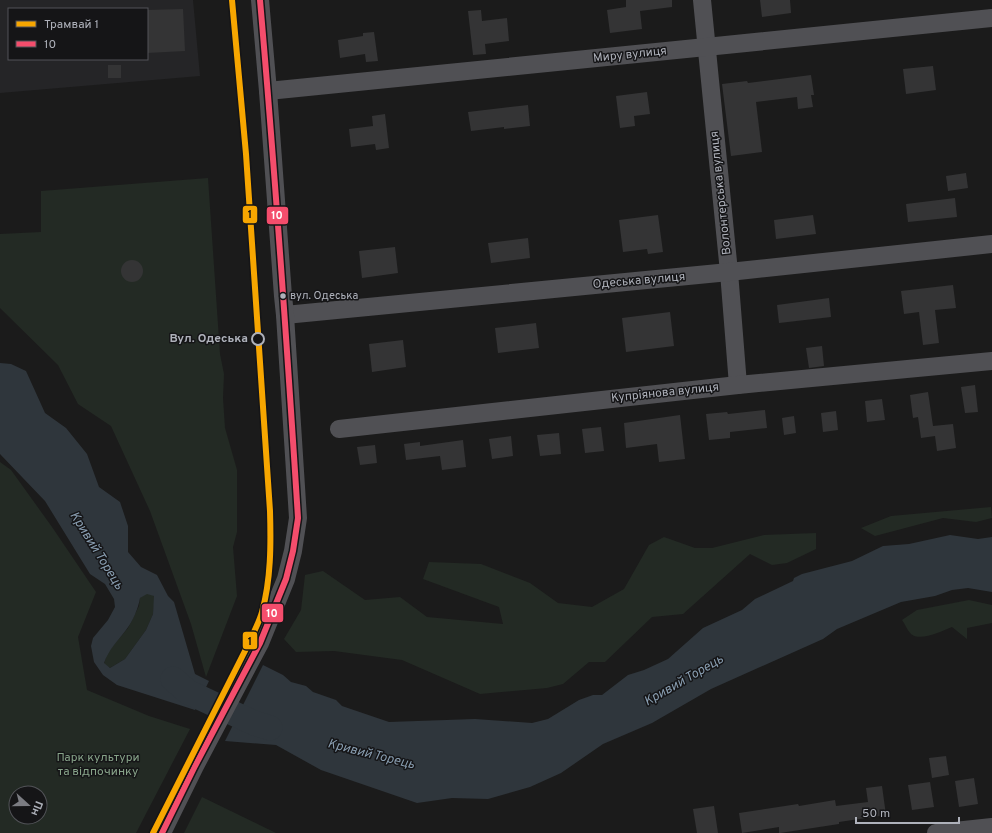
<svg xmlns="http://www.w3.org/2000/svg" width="992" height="833" font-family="Overpass,sans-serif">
	<rect width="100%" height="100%" fill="#1b1b1b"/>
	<!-- built -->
	<path fill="#252527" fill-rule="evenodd" d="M 0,0 L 193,0 L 200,76 L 0,93 ZM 9,9 L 147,9 L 147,59 L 9,59 Z"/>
	<!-- green -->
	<g fill="#232a24" fill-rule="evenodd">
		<polygon points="208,178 220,354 224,374 223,398 225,428 237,470 237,532 233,547 237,596 206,677 191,624 150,511 111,426 78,404 58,365 0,308 0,234 41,232 41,191"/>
		<path d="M 0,462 L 11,470 L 52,527 L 96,592 L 78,637 L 87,690 L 149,716 L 190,729 L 136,833 L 0,833 ZM 16,793 L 40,793 L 40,817 L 16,817 Z"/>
		<polygon points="991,507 992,518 976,522 943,518 875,536 861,528 891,516"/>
		<polygon points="816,533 816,549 787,563 772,565 750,554 683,614 652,617 605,662 589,662 563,684 547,688 480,694 402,660 334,651 296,652 284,639 301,610 305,575 323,571 365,600 400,597 427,617 503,624 499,607 423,579 429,562 481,564 530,583 558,603 592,607 624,589 649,545 664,537 695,548 712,548 764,535"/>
		<polygon points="147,593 155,596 153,614 146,630 125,659 110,668 104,664 107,653 128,628 139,606 140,598"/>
		<path d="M 969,600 L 992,605 L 992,623 L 967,628 L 967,639 L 952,627 C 942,631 920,642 911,634 C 907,630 905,624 902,620 L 917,610 Z"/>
		<polygon points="202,797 276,833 184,833"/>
	</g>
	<!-- water -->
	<g fill="#2f363c" fill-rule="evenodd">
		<path d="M 0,363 L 11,364 L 26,371 L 45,413 L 66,428 L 87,454 L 99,487 L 120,502 L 128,526 L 128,552 L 141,567 L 157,575 L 168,596 L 174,602 L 195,674 L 209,681 L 195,710 L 117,685 L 103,675 L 94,662 L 91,646 L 93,638 L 108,620 L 115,607 L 114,599 L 105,584 L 90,574 L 45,501 L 0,454 ZM 147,594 L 154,596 L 153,614 L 146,630 L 125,659 L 110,668 L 104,663 C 109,649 117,642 126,630 C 133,621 138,609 140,598 Z"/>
		<polygon points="950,535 978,539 992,537 992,592 968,588 952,590 935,596 901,602 837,629 823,639 711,689 652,723 603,744 561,773 530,787 488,799 452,798 417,803 321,770 276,745 225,741 263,665 283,675 291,682 306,686 313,692 336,700 342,706 389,722 475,719 532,723 548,719 579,700 593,695 602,695 628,675 644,670 668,659 703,628 742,610 755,599 793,581 794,578 802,574 852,561 883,546 909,544"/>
	</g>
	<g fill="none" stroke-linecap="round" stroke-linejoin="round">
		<!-- river -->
		<polyline stroke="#2f363c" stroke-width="25" points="173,679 188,692 254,723 270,728"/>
	</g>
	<!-- building -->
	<g fill="#343435">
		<polygon points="626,0 672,0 672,7 640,11 642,29 610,33 607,10 626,7"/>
		<polygon points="760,0 790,0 791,13 762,17"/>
		<polygon points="183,9 185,51 147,53 147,10"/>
		<polygon points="481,10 482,21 507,18 509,41 485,44 486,54 473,55 468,11"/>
		<polygon points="374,32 378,61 366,62 365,54 340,58 338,40 363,36 363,33"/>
		<rect x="108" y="65" width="13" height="13"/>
		<polygon points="933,66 936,90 906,94 903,69"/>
		<polygon points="811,75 814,95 811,95 813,107 798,109 797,97 756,102 762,152 731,156 722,84 747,81 748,83"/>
		<polygon points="647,92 650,114 634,116 635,126 620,128 616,96"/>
		<polygon points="528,105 530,126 504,129 504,127 471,131 468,112"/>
		<polygon points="385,114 389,148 376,150 375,144 351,147 349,129 373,126 372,116"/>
		<polygon points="966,173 968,188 948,191 946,176"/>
		<polygon points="955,198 957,217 908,222 906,204"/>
		<polygon points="658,215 663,252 648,254 647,249 623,252 619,220"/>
		<polygon points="813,215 816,234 776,239 774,220"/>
		<polygon points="528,238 530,258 491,263 488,243"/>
		<polygon points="395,247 398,273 362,278 359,251"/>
		<circle cx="132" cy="271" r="11"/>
		<polygon points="953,285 956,308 935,310 939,343 923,345 919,312 904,314 901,291"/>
		<polygon points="829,298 831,317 779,323 777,305"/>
		<polygon points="670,312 674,346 626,352 622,318"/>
		<polygon points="536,323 539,348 498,353 495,328"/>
		<polygon points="403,340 406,367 372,372 369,344"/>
		<polygon points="822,346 824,366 809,368 806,348"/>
		<polygon points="975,385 978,412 965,413 961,387"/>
		<polygon points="928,392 933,426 953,424 956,448 937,451 935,436 921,438 918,417 913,418 910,395"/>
		<polygon points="882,399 885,420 867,422 865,401"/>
		<polygon points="765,410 767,428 730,432 730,438 709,440 706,414 727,412 728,414"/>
		<polygon points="836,411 838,430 823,432 821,413"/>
		<polygon points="680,415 685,459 659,462 657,444 626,448 624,423"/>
		<polygon points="794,416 796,433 784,435 782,418"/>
		<polygon points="601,427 604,451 585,453 582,429"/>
		<polygon points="559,433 561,454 540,456 537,435"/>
		<polygon points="511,436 513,456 492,459 489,439"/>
		<polygon points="463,440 466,467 442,470 440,456 406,460 404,444 420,442 420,446"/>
		<polygon points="375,445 377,463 360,465 357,447"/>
		<polygon points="946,756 949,775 932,778 929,758"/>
		<polygon points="974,778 978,804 959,807 955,781"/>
		<polygon points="930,782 934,807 912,810 908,785"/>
		<polygon points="882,786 886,815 839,822 839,824 780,833 779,833 779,827 742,833 739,813 798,804 799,806 835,800 836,806 868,802 866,788"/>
		<polygon points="714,806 718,833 697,833 693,809"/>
	</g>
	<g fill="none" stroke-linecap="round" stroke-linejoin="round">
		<!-- minor -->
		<g stroke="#505054" stroke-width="18">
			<polyline points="702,0 729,272 738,385"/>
			<polyline points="268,91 706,47 992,18"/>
			<polyline points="285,315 729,272 992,244"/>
			<polyline points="339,429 738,385 992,361"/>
			<polyline points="162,833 195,766 260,643 286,579 293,551 298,518 285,315 283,296 268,91 260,0"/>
			<polyline points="936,833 992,827"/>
		</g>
		<defs>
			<path id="bus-1" d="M 162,833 L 195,766 L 260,643 L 286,579 L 293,551 L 298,518 C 287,345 275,172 260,0"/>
		</defs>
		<!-- bus-1 casing -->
		<use href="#bus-1" stroke="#151517" stroke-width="9"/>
		<!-- bus-1 -->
		<use href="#bus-1" stroke="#f44d6c" stroke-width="6"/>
		<defs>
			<path id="tram-1" d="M 153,833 L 249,643 C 253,633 259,623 262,612 C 271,579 271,545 270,511 L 246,154 L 232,0"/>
		</defs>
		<!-- tram-1 casing -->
		<use href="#tram-1" stroke="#151517" stroke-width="9"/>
		<!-- tram-1 -->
		<use href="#tram-1" stroke="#f7a600" stroke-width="6"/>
	</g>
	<!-- markers -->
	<circle fill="#aeb1ba" stroke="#151517" stroke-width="1.5" cx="283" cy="296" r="3.5"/>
	<circle fill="#151517" stroke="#aeb1ba" stroke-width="2" cx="258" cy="339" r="6"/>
	<g text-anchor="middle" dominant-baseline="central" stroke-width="3" stroke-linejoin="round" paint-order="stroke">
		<!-- bus labels -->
		<g font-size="11" fill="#aeb1ba" stroke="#151517" text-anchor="start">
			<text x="290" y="296">вул. Одеська</text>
		</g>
		<!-- street labels -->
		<g font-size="12" fill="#aeb1ba" stroke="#151517">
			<text transform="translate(630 55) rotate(-6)">Миру вулиця</text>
			<text transform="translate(721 193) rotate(-96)">Волонтерська вулиця</text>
			<text transform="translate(639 281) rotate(-5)">Одеська вулиця</text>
			<text transform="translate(665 393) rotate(-6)">Купріянова вулиця</text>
		</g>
		<!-- stop labels -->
		<g font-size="12" font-weight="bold" fill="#aeb1ba" stroke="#151517" text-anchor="end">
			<text x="248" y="339">Вул. Одеська</text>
		</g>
		<!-- park labels -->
		<g font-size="12" fill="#87a389" stroke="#151517">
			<text x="98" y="758">Парк культури<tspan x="98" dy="14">та відпочинку</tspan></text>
		</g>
		<!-- water labels -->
		<g font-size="13" font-style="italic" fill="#899eb1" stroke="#151517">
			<text transform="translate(96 551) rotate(58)">Кривий Торець</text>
			<text transform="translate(684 681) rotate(-30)">Кривий Торець</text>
			<text transform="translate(371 755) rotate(14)">Кривий Торець</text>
		</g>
	</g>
	<g stroke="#151517" stroke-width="1.5">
		<rect x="242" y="205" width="16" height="19" rx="4" fill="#f7a600"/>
		<rect x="266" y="206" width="23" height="19" rx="4" fill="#f44d6c"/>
		<rect x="261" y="603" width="23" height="20" rx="4" fill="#f44d6c"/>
		<rect x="242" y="631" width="16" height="19" rx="4" fill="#f7a600"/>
	</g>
	<g font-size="11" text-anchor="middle" font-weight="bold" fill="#fff">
		<text x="277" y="219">10</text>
		<text x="272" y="617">10</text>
	</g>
	<g font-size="11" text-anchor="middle" font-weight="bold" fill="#111">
		<text x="250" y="218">1</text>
		<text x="250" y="645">1</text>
	</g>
	<!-- legend -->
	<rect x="8" y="8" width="140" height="52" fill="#151517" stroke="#525358"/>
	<rect x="16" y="21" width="20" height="6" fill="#f7a600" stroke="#525358"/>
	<text x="44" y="28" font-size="12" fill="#aeb1ba">Трамвай 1</text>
	<rect x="16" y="41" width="20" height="6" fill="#f44d6c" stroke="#525358"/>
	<text x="44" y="48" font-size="12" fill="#aeb1ba">10</text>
	<!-- north arrow -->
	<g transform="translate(28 805) rotate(111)"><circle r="19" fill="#151517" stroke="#525358"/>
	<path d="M0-3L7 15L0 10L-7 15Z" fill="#7b7c82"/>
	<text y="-6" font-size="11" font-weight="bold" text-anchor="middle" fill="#aeb1ba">Пн</text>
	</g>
	<!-- scale -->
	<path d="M856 817v6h103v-6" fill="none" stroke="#aeb1ba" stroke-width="2"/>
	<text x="862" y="817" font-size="12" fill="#aeb1ba" stroke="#151517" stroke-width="3" paint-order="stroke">50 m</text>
</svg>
